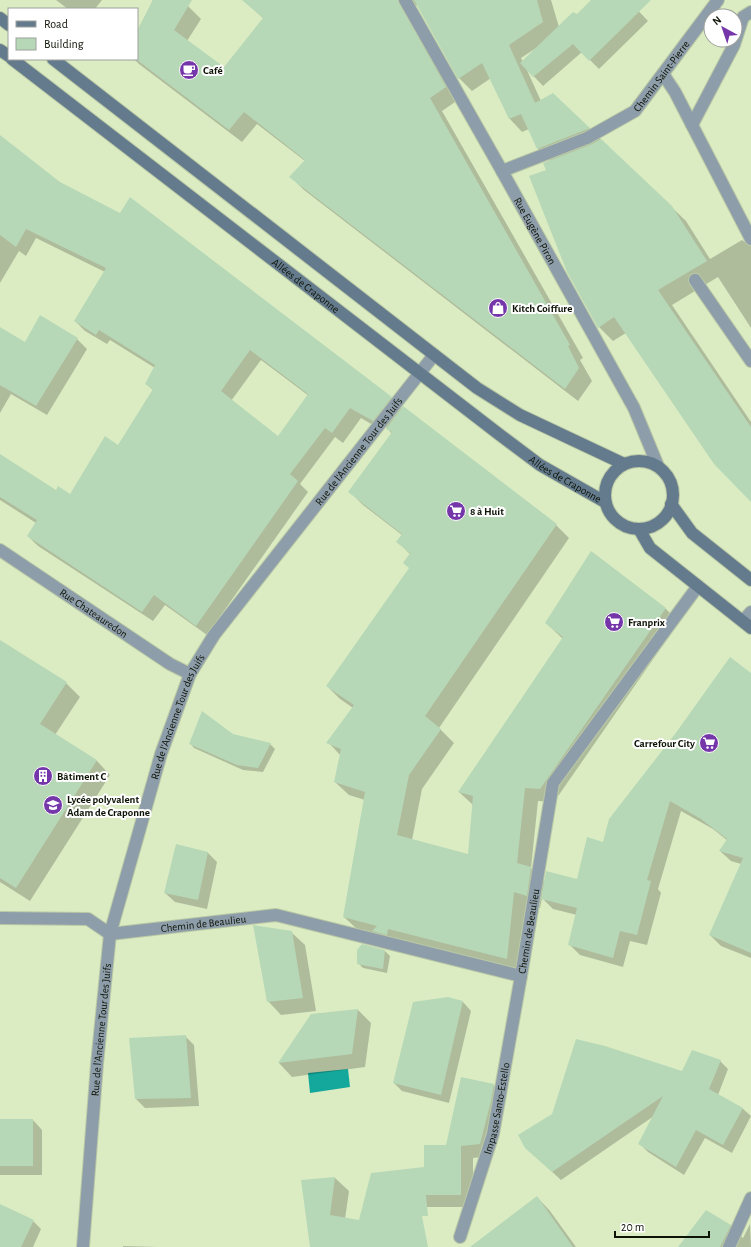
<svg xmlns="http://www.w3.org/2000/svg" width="751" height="1247" font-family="'Alegreya Sans',sans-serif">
	<rect width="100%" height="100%" fill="#dbecc3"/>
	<!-- water -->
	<polygon fill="#13a89b" points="348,1069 350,1087 310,1093 308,1073"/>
	<!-- shadow -->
	<g fill="#0003" fill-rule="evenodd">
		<polygon points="56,0 102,0 95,9 68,9"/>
		<path d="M 153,0 L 177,0 L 188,6 L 201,19 L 187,41 L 224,68 L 264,19 L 243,0 L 551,0 L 559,27 L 577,16 L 593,0 L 628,0 L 648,21 L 599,69 L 582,52 L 543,86 L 526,68 L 541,101 L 553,94 L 589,128 L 686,221 L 710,259 L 742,240 L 751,246 L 751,328 L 718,277 L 672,305 L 751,422 L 751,500 L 626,333 L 613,341 L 599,327 L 548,170 L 550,161 L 538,149 L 529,129 L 522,132 L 510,119 L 491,78 L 472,91 L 459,78 L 418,5 L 414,6 L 458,100 L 442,111 L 583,358 L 580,360 L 592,381 L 578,401 L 304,190 L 291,177 L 305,161 L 257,124 L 242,142 L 139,64 L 134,59 L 137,59 L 137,32 ZM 536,48 L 536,49 L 523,62 L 521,58 Z"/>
		<path d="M 0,137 L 60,183 L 391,398 L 402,409 L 556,525 L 569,538 L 439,728 L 454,743 L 422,789 L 412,840 L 469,855 L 473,805 L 459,792 L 563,639 L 546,623 L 592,552 L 666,609 L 679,622 L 554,802 L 538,801 L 531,868 L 545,882 L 578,880 L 604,843 L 751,674 L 751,958 L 721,946 L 710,935 L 741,864 L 731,861 L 720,851 L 728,841 L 713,829 L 681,811 L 658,889 L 661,893 L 647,945 L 630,941 L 623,967 L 580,955 L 569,944 L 577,915 L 553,909 L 542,898 L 540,908 L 527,905 L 520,972 L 358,930 L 344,917 L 365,800 L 349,795 L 335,782 L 341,756 L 328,742 L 353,708 L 340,699 L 327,686 L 410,569 L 410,554 L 398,542 L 402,535 L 363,505 L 350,492 L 392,434 L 386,427 L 383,431 L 361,418 L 343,443 L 335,437 L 300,484 L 308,492 L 207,635 L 165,605 L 153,621 L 38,546 L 28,536 L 36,523 L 0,500 L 0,475 L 70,495 L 118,446 L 153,390 L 146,384 L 155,368 L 110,340 L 107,344 L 85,331 L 75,321 L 105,272 L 36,238 L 26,256 L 19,251 L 0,283 ZM 261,360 L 309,396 L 278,437 L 231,401 Z"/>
		<polygon points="0,328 25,343 77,339 87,349 47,415 11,394 0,413"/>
		<polygon points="0,641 66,683 80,697 55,735 97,761 110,775 30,901 0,882"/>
		<polygon points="190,743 270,744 275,749 263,772 243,770 194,748"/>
		<polygon points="207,852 217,862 207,909 175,902 165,893"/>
		<polygon points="291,932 305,945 316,1011 281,1015 268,1001"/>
		<polygon points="362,945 385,951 390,956 387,973 363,968 358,963"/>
		<polygon points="448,998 463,1002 471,1011 449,1103 402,1091 394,1083"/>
		<polygon points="358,1010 371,1023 365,1067 292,1077 279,1063 312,1015"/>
		<polygon points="185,1036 194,1045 199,1106 145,1108 136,1099"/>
		<polygon points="720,1061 728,1069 718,1095 742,1108 751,1116 732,1153 705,1138 684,1175 648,1152 640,1144 654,1116 561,1180 535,1156 683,1072"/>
		<polygon points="494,1085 506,1098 492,1156 473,1158 473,1207 421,1207 422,1247 348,1247 302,1181 335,1178 349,1191 345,1219 360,1222 425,1168 447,1146"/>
		<polygon points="0,1120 33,1120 42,1130 42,1175 0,1175"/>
		<polygon points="537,1197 550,1211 576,1247 485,1247"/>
		<polygon points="0,1205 33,1221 41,1229 33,1247 0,1247"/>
		<polygon points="750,1224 751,1247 706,1247 730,1225 743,1238"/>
		<polygon points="123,1246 158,1247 123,1247"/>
	</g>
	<!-- building -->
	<g fill="#b7d8b7" fill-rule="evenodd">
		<polygon points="153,0 192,0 174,30 224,67 263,18 242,0 398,0 446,87 430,98 570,345 568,346 579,368 565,389 289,177 305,160 244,112 229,130 137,60 137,31"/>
		<polygon points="414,0 537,0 543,22 509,45 535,103 553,93 590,128 537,149 521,114 509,119 482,63 458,79"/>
		<polygon points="591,0 651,0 589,61 573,44 533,77 520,63 573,12 577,14"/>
		<path d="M 0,135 L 60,182 L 120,213 L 130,197 L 392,397 L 373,421 L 350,408 L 332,433 L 325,428 L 290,474 L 298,481 L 196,626 L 154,595 L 142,612 L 27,536 L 37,520 L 0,497 L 0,454 L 56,490 L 58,486 L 70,494 L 105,436 L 118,445 L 153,389 L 145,384 L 155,365 L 99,330 L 96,335 L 74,321 L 106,268 L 26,229 L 16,247 L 0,235 ZM 250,350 L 308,394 L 278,436 L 221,391 Z"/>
		<polygon points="601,139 672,206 707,261 658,290 751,427 751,502 714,464 614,317 598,328 567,272 529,176 546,170 543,163 590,145"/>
		<polygon points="40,315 78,338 36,406 0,385 0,327 25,342"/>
		<polygon points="403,406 557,524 425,716 441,729 409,775 397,835 468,854 473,796 458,792 563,637 545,623 591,551 666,608 540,789 525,788 517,863 531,867 527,896 514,892 507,959 388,929 387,935 372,931 377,926 343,917 365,792 334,782 341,749 326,743 354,705 326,686 409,568 403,563 410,553 396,542 402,534 348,492 392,432 386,429"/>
		<polygon points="0,640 67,682 40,724 97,760 16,888 0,878"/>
		<polygon points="730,657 751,673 751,953 709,935 743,858 719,851 727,839 701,819 670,801 647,880 651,881 637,935 620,931 613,958 568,945 577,908 541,899 546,871 577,879 587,837 603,842 609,819 675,734"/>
		<polygon points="202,711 233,734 271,743 258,768 237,765 189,744"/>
		<polygon points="176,844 208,852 198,900 164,893"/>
		<polygon points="253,925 292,931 303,998 267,1002"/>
		<polygon points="362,944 385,950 383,969 357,964 357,950"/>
		<polygon points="448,997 463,1001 441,1095 393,1083 413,1002"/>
		<polygon points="358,1009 352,1054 278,1063 311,1014"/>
		<polygon points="186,1035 191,1098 135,1099 129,1038"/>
		<polygon points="576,1039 605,1046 682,1071 692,1050 721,1060 709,1089 743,1108 723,1145 696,1130 676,1167 638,1144 663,1096 552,1172 525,1148 518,1135 552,1114"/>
		<polygon points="461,1077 494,1084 491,1101 480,1144 461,1146 461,1195 426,1195 428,1216 422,1216 428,1247 310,1247 301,1180 335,1177 330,1215 359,1220 371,1173 424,1167 424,1145 446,1145"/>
		<rect x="0" y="1119" width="33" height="47"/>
		<polygon points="537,1196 573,1247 470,1247"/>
		<polygon points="0,1204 34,1220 21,1247 0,1247"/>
		<polygon points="706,1210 731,1225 720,1247 678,1247"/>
	</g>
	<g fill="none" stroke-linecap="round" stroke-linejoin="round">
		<defs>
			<g id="lane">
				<polyline points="695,280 751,361"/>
				<polyline points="0,918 88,919 110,934"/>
			</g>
			<g id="street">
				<path id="s1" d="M 405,0 L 502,171 L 634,408 L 658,466"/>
				<polyline points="751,12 743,17 734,45 692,125 751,239"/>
				<polyline points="663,74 675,92 692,125"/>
				<path id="s2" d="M 502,171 L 587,138 L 635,111 L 718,0"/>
				<path id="s3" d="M 0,550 L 170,664 L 190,674"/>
				<polyline points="743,621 751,612"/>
				<path id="s4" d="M 110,934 L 276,915 L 521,976 L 553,783 L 698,586"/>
				<path id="s5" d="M 460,1237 L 493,1134 L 521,976"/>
				<path id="s6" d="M 83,1247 L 97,1064 L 110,934 L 161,754 L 190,674 L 214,635 L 434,355"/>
				<polyline points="729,1247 751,1198"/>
			</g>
			<g id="secondary">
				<polyline points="0,18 9,25"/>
				<polyline points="0,50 9,56"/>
				<path id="s7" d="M 12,59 L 500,435 L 540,465 L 605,502"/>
				<polyline points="53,59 477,388 520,415 624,464"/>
				<circle cx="639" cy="495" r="34"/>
				<polyline points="671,504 692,533 751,580"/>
				<polyline points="639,529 650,548 751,628"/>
			</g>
		</defs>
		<!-- lane casing -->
		<use href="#lane" stroke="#bac9a5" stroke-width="14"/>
		<!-- street casing -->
		<use href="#street" stroke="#bac9a5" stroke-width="14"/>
		<!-- secondary casing -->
		<use href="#secondary" stroke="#bac9a5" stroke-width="14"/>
		<!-- lane -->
		<use href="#lane" stroke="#8e9daa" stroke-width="12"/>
		<!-- street -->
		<use href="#street" stroke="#8e9daa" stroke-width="12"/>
		<!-- secondary -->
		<use href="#secondary" stroke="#647a8d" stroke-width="12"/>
	</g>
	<!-- icons -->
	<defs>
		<symbol id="cafe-disc" viewBox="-11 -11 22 22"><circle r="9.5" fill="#7536aa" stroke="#fff"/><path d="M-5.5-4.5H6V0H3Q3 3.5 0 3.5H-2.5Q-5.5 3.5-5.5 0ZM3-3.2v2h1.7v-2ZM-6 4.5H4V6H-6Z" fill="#fff"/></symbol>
		<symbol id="shop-disc" viewBox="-11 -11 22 22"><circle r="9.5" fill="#7536aa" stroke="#fff"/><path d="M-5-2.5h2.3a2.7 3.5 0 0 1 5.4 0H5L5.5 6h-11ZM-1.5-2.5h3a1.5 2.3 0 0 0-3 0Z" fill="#fff"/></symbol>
		<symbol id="supermarket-disc" viewBox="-11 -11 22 22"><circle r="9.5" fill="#7536aa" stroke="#fff"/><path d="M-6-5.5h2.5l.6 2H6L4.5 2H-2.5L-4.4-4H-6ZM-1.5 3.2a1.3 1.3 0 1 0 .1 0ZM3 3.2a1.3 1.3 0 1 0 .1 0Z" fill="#fff"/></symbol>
		<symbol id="building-disc" viewBox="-11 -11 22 22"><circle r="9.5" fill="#7536aa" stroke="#fff"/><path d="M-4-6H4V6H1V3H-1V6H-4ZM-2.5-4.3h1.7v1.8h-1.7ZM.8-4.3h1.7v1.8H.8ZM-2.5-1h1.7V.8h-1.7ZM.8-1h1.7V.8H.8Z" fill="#fff"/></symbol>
		<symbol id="school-disc" viewBox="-11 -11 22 22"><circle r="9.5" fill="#7536aa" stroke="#fff"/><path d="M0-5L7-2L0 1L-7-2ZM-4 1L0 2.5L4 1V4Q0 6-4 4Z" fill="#fff"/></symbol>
	</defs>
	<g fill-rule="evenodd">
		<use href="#cafe-disc" x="178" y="59" width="22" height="22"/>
		<use href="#shop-disc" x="487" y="297" width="22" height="22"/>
		<use href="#supermarket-disc" x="445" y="500" width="22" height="22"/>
		<use href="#supermarket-disc" x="603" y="611" width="22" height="22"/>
		<use href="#supermarket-disc" x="698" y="732" width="22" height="22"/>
		<use href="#building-disc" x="32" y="765" width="22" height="22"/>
		<use href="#school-disc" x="42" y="794" width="22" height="22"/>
	</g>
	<g text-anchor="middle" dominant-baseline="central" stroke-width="4" stroke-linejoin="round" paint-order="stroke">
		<!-- poi labels -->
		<g font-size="11" font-weight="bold" fill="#0d1305" stroke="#fff" text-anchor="start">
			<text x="203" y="70">Café</text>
			<text x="512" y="308">Kitch Coiffure</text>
			<text x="470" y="511">8 à Huit</text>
			<text x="628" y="622">Franprix</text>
			<text x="695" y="743" text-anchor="end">Carrefour City</text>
			<text x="57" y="776">Bâtiment C</text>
			<text x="67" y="799">Lycée polyvalent<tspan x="67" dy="13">Adam de Craponne</tspan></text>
		</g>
		<!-- street labels -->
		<g font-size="11" fill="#0d1305" stroke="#fff">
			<text stroke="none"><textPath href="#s2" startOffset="190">Chemin Saint-Pierre</textPath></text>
			<text stroke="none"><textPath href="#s1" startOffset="265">Rue Eugène Piron</textPath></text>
			<text stroke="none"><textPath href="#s7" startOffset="371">Allées de Craponne</textPath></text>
			<text stroke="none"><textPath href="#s6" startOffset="866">Rue de l'Ancienne Tour des Juifs</textPath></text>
			<text stroke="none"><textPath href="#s7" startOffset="695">Allées de Craponne</textPath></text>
			<text stroke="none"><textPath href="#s3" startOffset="113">Rue Chateauredon</textPath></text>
			<text stroke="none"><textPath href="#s6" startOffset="542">Rue de l'Ancienne Tour des Juifs</textPath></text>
			<text stroke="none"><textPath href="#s4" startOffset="94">Chemin de Beaulieu</textPath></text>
			<text stroke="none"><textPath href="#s4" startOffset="465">Chemin de Beaulieu</textPath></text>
			<text stroke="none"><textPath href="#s6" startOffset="218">Rue de l'Ancienne Tour des Juifs</textPath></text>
			<text stroke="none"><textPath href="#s5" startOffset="134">Impasse Santo-Estello</textPath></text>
		</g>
	</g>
	<!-- legend -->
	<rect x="8" y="8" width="130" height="52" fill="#ffffff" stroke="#9ea19b"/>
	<rect x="16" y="21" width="20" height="6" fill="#647a8d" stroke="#9ea19b"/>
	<text x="44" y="28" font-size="12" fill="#0d1305">Road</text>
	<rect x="16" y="38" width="20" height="12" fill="#b7d8b7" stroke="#9ea19b"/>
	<text x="44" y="48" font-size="12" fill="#0d1305">Building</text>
	<!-- north arrow -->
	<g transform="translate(723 28) rotate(320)"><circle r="19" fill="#ffffff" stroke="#9ea19b"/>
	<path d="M0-3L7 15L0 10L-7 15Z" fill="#7536aa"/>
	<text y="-6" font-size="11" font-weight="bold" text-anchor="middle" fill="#0d1305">N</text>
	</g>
	<!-- scale -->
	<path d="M615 1231v6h94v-6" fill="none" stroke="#0d1305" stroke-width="2"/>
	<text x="621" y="1231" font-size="12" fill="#0d1305" stroke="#ffffff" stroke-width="3" paint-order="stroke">20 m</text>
</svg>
